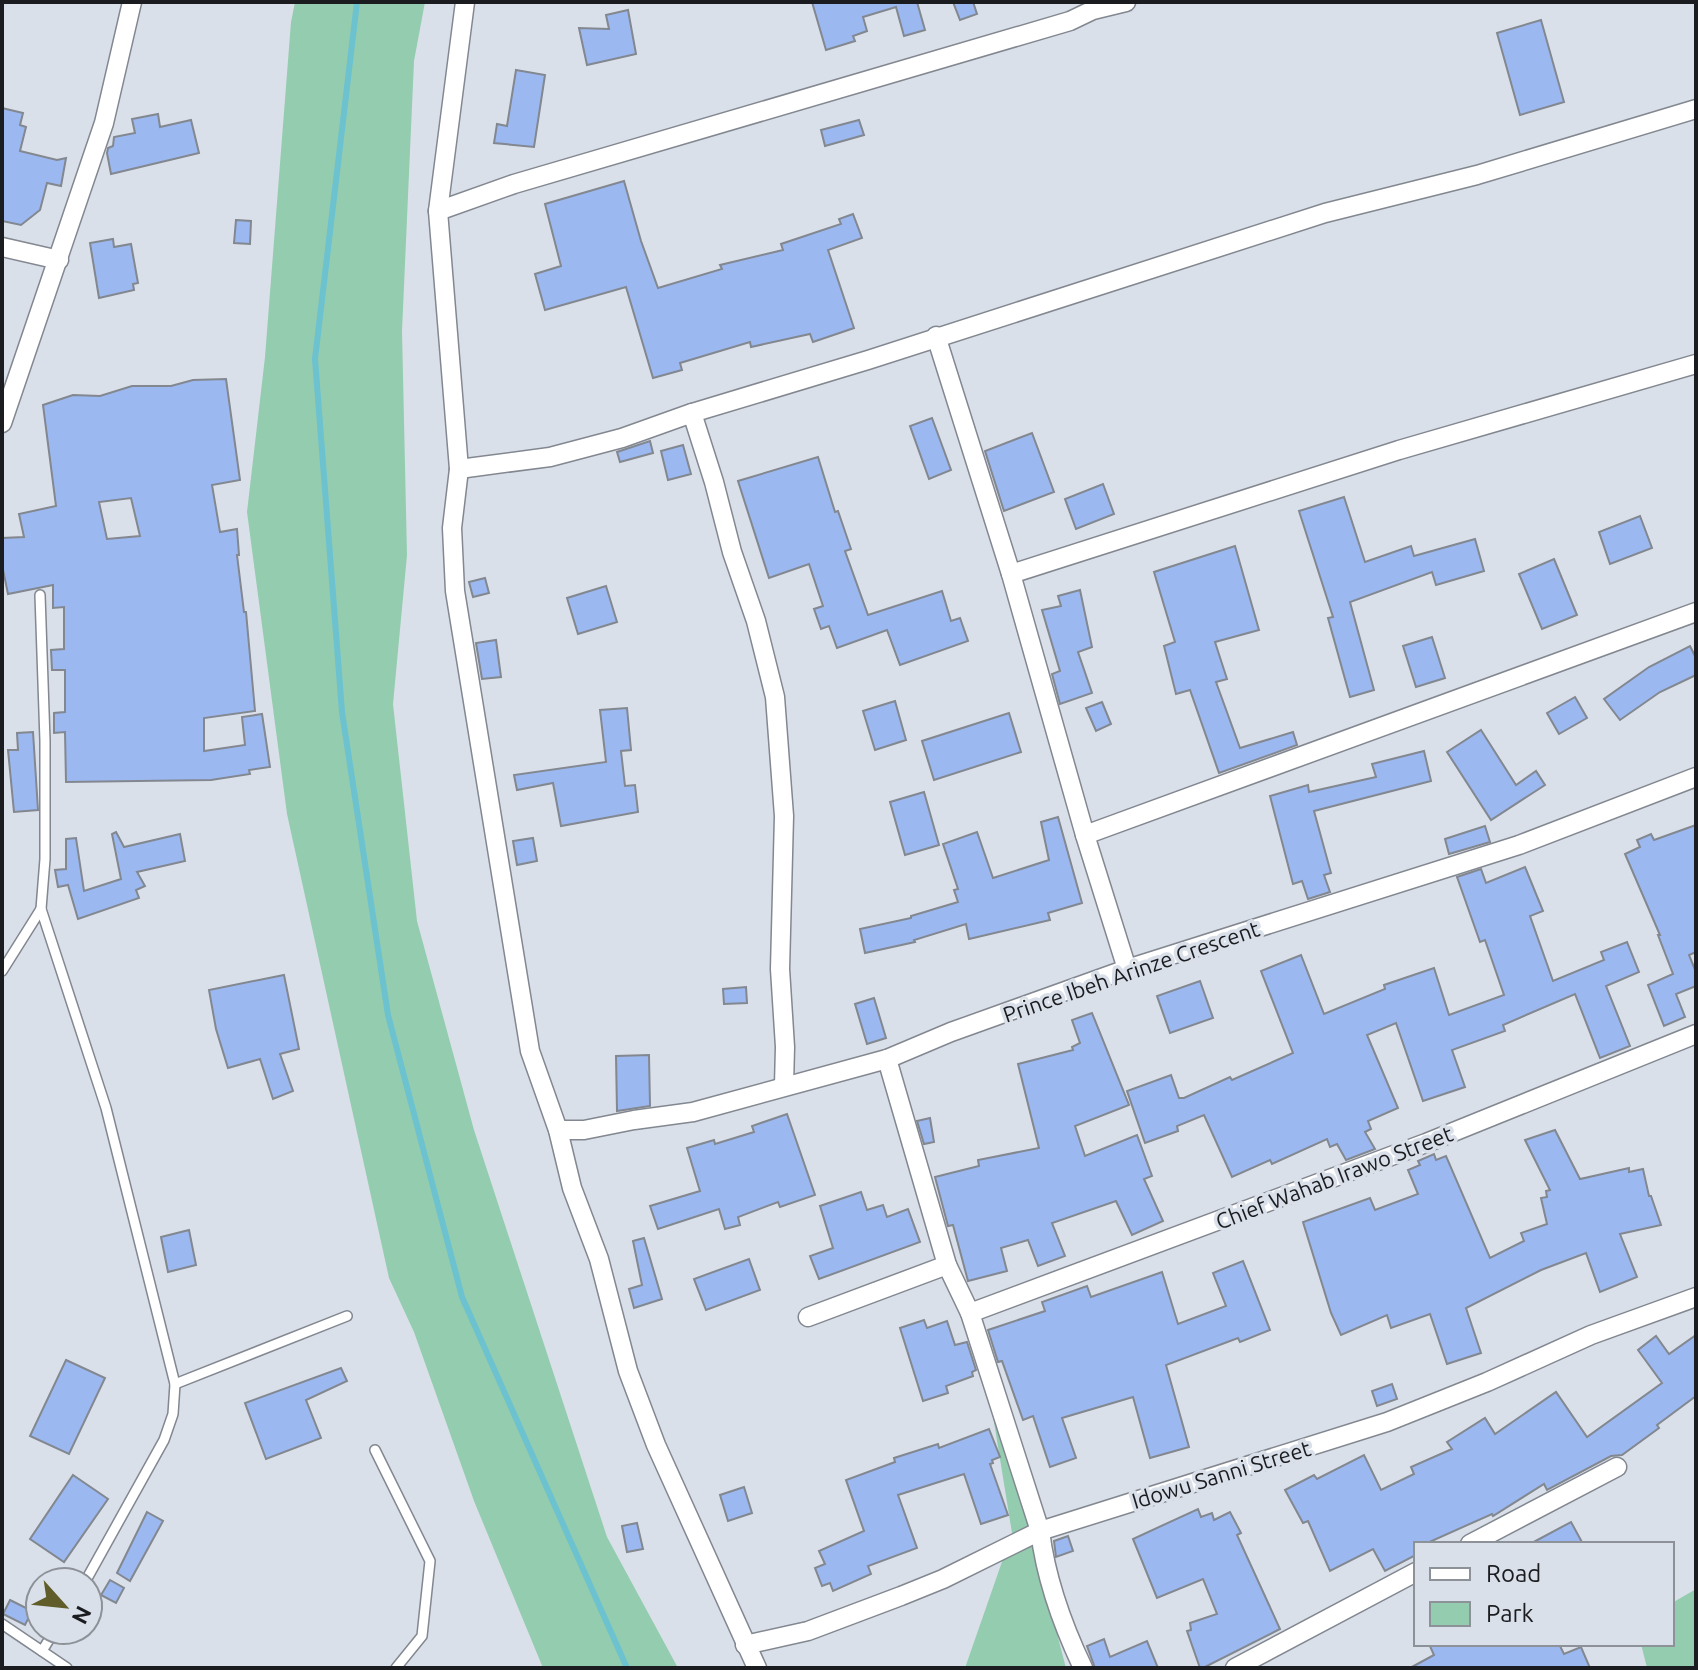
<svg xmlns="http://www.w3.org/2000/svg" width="1698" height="1670" font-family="Ubuntu,sans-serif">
	<rect width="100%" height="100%" fill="#dae0e9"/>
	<!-- green -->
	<g fill="#94ccaf">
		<polygon points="295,2 425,2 414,61 402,331 407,555 393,704 417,921 474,1130 607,1537 678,1668 543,1668 474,1501 414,1332 389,1278 287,814 247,512 265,357 291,22"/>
		<polygon points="982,1348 1066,1668 965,1668 1012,1533"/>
		<polygon points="1696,1589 1696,1668 1647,1668 1641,1644 1672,1644 1672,1603"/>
	</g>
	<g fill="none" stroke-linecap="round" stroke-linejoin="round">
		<!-- stream -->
		<polyline stroke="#6cc2cf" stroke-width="6" points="357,2 315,359 342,712 388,1015 462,1297 627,1668"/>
	</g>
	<!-- building -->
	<g fill="#9bb9f0" stroke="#828790" stroke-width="2" fill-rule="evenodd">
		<polygon points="812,2 917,2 925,30 904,36 896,7 863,17 867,31 853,36 855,41 826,50"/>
		<polygon points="953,2 973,2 977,14 960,20"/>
		<polygon points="628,10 636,54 587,65 579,28 609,29 606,15"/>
		<polygon points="1541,20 1564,102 1520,115 1497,33"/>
		<polygon points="516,70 545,75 534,147 494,143 497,124 507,126"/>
		<polygon points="2,108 23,113 20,125 26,127 20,151 57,160 66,158 61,186 47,183 40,210 21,225 2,221"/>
		<polygon points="158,114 160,127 191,120 199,153 111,174 107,153 108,148 113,146 114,137 135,133 132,119"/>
		<polygon points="859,120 864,135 825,146 821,130"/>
		<polygon points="624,181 641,241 658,288 722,269 720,265 783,250 781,244 841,224 839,219 853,214 862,238 828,250 854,328 813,342 810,334 751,347 750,342 680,363 682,370 653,378 626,287 545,310 535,274 561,266 545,204"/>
		<polygon points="236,220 251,221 250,244 234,243"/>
		<polygon points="113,239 114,247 131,244 138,283 133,284 134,290 99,298 90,243"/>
		<path d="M 226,379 L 240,480 L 212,485 L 220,532 L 237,529 L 239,555 L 237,555 L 244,612 L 246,612 L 255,711 L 204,718 L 204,751 L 245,745 L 242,717 L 262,714 L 270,767 L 249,770 L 250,774 L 211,780 L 66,782 L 65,732 L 54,733 L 54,713 L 65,712 L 65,670 L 52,670 L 51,650 L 64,649 L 64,607 L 53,608 L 53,585 L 8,594 L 2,565 L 2,538 L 24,537 L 19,514 L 56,506 L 43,405 L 73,395 L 100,396 L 132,386 L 171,386 L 193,380 ZM 131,498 L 140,536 L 107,539 L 99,502 Z"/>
		<polygon points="932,418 951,470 929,479 910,426"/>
		<polygon points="1032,433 1054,492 1004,511 985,451"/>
		<polygon points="650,441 653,453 620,462 617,452"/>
		<polygon points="683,445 691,474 668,480 661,451"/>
		<polygon points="818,457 835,512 838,511 851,549 845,551 868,615 942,591 951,621 960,618 968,641 900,665 887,630 837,648 829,626 821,629 814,609 823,606 809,564 769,578 738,481"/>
		<polygon points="1103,484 1114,514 1076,529 1065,499"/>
		<polygon points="1344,497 1365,562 1411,546 1414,556 1475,539 1484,571 1436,585 1432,572 1350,602 1374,690 1350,697 1328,618 1333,617 1299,511"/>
		<polygon points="1640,516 1652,548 1610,564 1599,532"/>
		<polygon points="1235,546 1259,630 1215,642 1227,679 1216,682 1240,748 1293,732 1297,745 1219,773 1190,690 1176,694 1164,646 1175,642 1154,572"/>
		<polygon points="1554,559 1577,615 1542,629 1519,574"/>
		<polygon points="485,578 489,593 473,597 469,582"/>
		<polygon points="606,586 617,622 578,634 567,598"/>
		<polygon points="1080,590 1092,647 1078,652 1092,693 1060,704 1052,674 1060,671 1042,610 1061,606 1058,596"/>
		<polygon points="1432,637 1445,678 1416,687 1403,646"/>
		<polygon points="496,640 501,677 482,679 476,643"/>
		<polygon points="1690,646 1696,658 1696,675 1660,692 1620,720 1604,699 1649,667"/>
		<polygon points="1575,697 1587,718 1559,734 1547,713"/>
		<polygon points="895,701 906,740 875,750 863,711"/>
		<polygon points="1102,702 1111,724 1096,731 1086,708"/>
		<polygon points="627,708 631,750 621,751 625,786 635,785 638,812 561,826 553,783 517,790 514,775 606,762 600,710"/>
		<polygon points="1009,713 1021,752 934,780 922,741"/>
		<polygon points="1481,730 1516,785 1536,771 1545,785 1491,820 1447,752"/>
		<polygon points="33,732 38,810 14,812 8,750 18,750 17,733"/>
		<polygon points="1424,751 1431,781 1314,811 1331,873 1324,875 1330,892 1308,899 1302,881 1293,884 1270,796 1308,785 1309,792 1376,777 1372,764"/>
		<polygon points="924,792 939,845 905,855 890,802"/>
		<polygon points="1058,817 1082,903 1048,913 1050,920 969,939 966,924 914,940 915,942 865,953 860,929 911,918 911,916 958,902 954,890 958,889 943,844 977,832 993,878 1049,860 1041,822"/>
		<polygon points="1696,825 1696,952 1689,955 1696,972 1696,986 1676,994 1685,1017 1664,1026 1648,985 1673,974 1658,935 1660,935 1625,854 1640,847 1637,840 1651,834 1654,840"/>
		<polygon points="1485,826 1490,842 1449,854 1445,839"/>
		<polygon points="116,832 124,847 180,834 185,861 137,872 145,886 136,890 139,898 78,919 68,885 58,887 55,870 66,869 66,839 76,838 84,891 121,879 112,834"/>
		<polygon points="533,838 537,861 517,865 513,841"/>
		<polygon points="1525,867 1543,911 1530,916 1553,981 1604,960 1601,952 1627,942 1639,972 1606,986 1630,1046 1600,1058 1575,994 1503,1025 1505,1031 1452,1050 1465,1087 1423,1101 1396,1023 1367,1035 1398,1108 1368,1121 1371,1129 1365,1132 1375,1149 1346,1160 1337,1144 1330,1147 1327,1139 1272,1164 1270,1160 1232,1177 1204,1115 1177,1126 1178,1131 1145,1143 1127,1091 1171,1075 1179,1098 1184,1098 1230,1077 1232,1080 1293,1053 1261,971 1301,955 1324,1014 1385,989 1384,985 1434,968 1449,1015 1504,995 1485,940 1480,942 1457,877 1481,869 1486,883"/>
		<polygon points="284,975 299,1049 280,1054 293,1091 273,1099 260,1059 228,1068 216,1029 209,990"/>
		<polygon points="1200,981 1213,1018 1170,1033 1157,996"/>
		<polygon points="746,987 747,1003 724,1004 723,989"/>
		<polygon points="874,998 886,1038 867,1044 855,1004"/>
		<polygon points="1092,1013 1129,1105 1075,1126 1085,1156 1137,1135 1152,1176 1144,1179 1163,1221 1132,1235 1116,1201 1052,1223 1065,1256 1038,1266 1028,1240 1001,1248 1007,1271 968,1281 953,1225 948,1226 935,1177 979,1166 978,1160 1039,1148 1018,1064 1073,1050 1072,1047 1080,1043 1072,1020"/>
		<polygon points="649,1055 650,1106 617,1111 616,1056"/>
		<polygon points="787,1114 815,1195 780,1207 778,1202 738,1217 740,1225 725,1229 719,1209 658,1229 650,1206 700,1191 687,1148 714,1140 715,1144 754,1132 752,1126"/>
		<polygon points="930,1118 934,1142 924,1144 917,1121"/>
		<polygon points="1555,1130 1580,1179 1629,1168 1629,1172 1643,1169 1649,1196 1651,1196 1661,1225 1620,1234 1637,1277 1600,1292 1586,1253 1541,1270 1466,1308 1481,1353 1447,1364 1430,1314 1391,1328 1387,1315 1341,1335 1331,1313 1303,1222 1370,1198 1375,1210 1418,1194 1408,1170 1420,1165 1418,1161 1434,1154 1436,1160 1446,1156 1490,1258 1524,1241 1521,1233 1547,1224 1541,1198 1547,1197 1546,1191 1550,1190 1525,1140"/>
		<polygon points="861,1192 867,1210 883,1205 887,1217 908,1209 920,1242 819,1279 810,1256 833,1248 820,1206"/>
		<polygon points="189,1230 196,1265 168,1272 161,1237"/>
		<polygon points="644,1238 662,1299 634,1308 629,1289 642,1285 633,1241"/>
		<polygon points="749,1259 760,1290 706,1310 694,1279"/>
		<polygon points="1243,1261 1270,1330 1240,1342 1238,1338 1166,1365 1189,1447 1150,1458 1133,1397 1062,1418 1076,1458 1050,1467 1033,1416 1023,1420 1002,1361 998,1362 988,1330 1045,1311 1042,1302 1087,1286 1091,1297 1162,1272 1178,1324 1226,1306 1213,1273"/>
		<polygon points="924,1320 927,1328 947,1321 955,1345 967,1342 976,1370 972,1372 973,1376 946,1386 948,1393 923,1401 900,1328"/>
		<polygon points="1696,1335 1696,1396 1657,1425 1659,1428 1622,1455 1611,1456 1547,1490 1544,1484 1493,1516 1492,1514 1425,1544 1416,1544 1416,1555 1385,1571 1373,1549 1330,1571 1308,1521 1303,1523 1285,1490 1314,1475 1317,1479 1364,1455 1381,1490 1414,1474 1411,1467 1452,1449 1447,1442 1485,1418 1495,1434 1556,1392 1587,1437 1662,1383 1638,1350 1656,1336 1669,1354"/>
		<polygon points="66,1360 105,1378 69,1454 30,1436"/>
		<polygon points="341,1368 347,1381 306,1400 321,1438 266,1459 245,1403"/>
		<polygon points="1392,1384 1397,1399 1377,1406 1372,1391"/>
		<polygon points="989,1429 1000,1457 992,1460 993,1463 990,1464 1008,1515 981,1524 964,1474 898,1495 917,1548 868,1566 871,1574 833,1591 830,1583 822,1586 815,1568 825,1564 819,1551 864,1531 846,1480 895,1462 894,1458 938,1444 939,1448"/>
		<polygon points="73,1475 108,1499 64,1562 30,1539"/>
		<polygon points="744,1487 752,1513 728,1521 720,1495"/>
		<polygon points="1198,1509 1201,1517 1212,1513 1214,1520 1230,1512 1241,1533 1237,1535 1280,1629 1203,1668 1200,1668 1187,1631 1191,1630 1190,1623 1217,1614 1203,1579 1157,1598 1133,1539"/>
		<polygon points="147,1512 163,1521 130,1581 117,1573"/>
		<polygon points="1571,1522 1583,1544 1530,1544"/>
		<polygon points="637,1523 643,1549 627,1552 622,1526"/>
		<polygon points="1068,1536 1073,1551 1056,1557 1054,1541"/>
		<polygon points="110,1580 124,1588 116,1603 101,1595"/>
		<polygon points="10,1600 32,1611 25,1625 3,1614"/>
		<polygon points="1104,1639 1110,1657 1147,1641 1158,1668 1095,1668 1087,1646"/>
		<polygon points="1429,1644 1559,1644 1564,1654 1581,1647 1590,1668 1410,1668 1434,1655"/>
	</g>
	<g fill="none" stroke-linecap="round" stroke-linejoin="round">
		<defs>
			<g id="service">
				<polyline points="40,595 45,741 45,859 41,909 106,1108 175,1384 173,1414 164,1440 85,1582"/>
				<polyline points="2,971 41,909"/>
				<polyline points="175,1384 347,1316"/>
				<polyline points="375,1450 430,1561 422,1636 396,1668"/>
				<polyline points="2,1624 67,1668"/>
				<polyline points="42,1651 55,1630"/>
			</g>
			<g id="minor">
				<polyline points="465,2 438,211 459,469 452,528 455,591 530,1051 558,1130 572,1188 599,1259 628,1371 656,1445 757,1668"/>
				<polyline points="438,211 514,184 1070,21 1093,10 1126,2"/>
				<polyline points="2,247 59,260"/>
				<polyline points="936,336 1011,574 1085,835 1127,969"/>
				<polyline points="692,413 714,482 732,552 756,621 775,697 784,816 780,969 785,1047 784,1085"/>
				<polyline points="2,423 104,123 132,2"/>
				<polyline points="459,469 550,457 622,438 692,413 868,360 1325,213 1477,175 1696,109"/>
				<polyline points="1011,574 1399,450 1696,364"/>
				<polyline points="1085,835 1696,612"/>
				<path d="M 887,1059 L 947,1265 L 970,1313 L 1040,1531 C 1046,1580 1062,1624 1083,1668"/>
				<polyline points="558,1130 584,1130 634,1120 693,1112 887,1059 951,1032 1127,969 1519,845 1696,777"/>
				<polyline points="970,1313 1426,1143 1696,1034"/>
				<polyline points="808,1317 947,1265"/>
				<polyline points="1470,1544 1617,1467"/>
				<polyline points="745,1645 808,1631 901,1596 943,1579 1040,1531 1387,1422 1487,1382 1591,1335 1696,1297"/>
				<polyline points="1235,1668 1416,1572"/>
			</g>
		</defs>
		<!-- service casing -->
		<use href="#service" stroke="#828790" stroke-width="12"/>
		<!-- minor casing -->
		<use href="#minor" stroke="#828790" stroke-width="21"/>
		<!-- service -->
		<use href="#service" stroke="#fff" stroke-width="9"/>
		<!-- minor -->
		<use href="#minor" stroke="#fff" stroke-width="18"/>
	</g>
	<g text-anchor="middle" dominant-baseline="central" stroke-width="7" stroke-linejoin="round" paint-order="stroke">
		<!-- street labels -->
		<g font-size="22" fill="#1a1c20" stroke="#dae0e9">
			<text transform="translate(1131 971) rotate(-19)">Prince Ibeh Arinze Crescent</text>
			<text transform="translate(1334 1177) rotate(-21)">Chief Wahab Irawo Street</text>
			<text transform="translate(1221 1474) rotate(-17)">Idowu Sanni Street</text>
		</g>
	</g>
	<!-- border -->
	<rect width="1698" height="1670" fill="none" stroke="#1a1c20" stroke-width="8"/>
	<!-- legend -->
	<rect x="1414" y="1542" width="260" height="104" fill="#dae0e9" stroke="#8d9299" stroke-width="2"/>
	<rect x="1430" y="1568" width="40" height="12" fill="#ffffff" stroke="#8d9299" stroke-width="2"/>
	<text x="1486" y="1582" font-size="24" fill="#1a1c20">Road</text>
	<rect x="1430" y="1602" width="40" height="24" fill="#94ccaf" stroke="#8d9299" stroke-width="2"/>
	<text x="1486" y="1622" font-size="24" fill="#1a1c20">Park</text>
	<!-- north arrow -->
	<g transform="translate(64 1606) rotate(117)"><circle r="38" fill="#dae0e9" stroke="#8d9299" stroke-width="2"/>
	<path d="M0-6L14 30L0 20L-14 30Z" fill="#615d2a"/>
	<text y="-12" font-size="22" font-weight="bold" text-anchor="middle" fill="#1a1c20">N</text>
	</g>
</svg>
